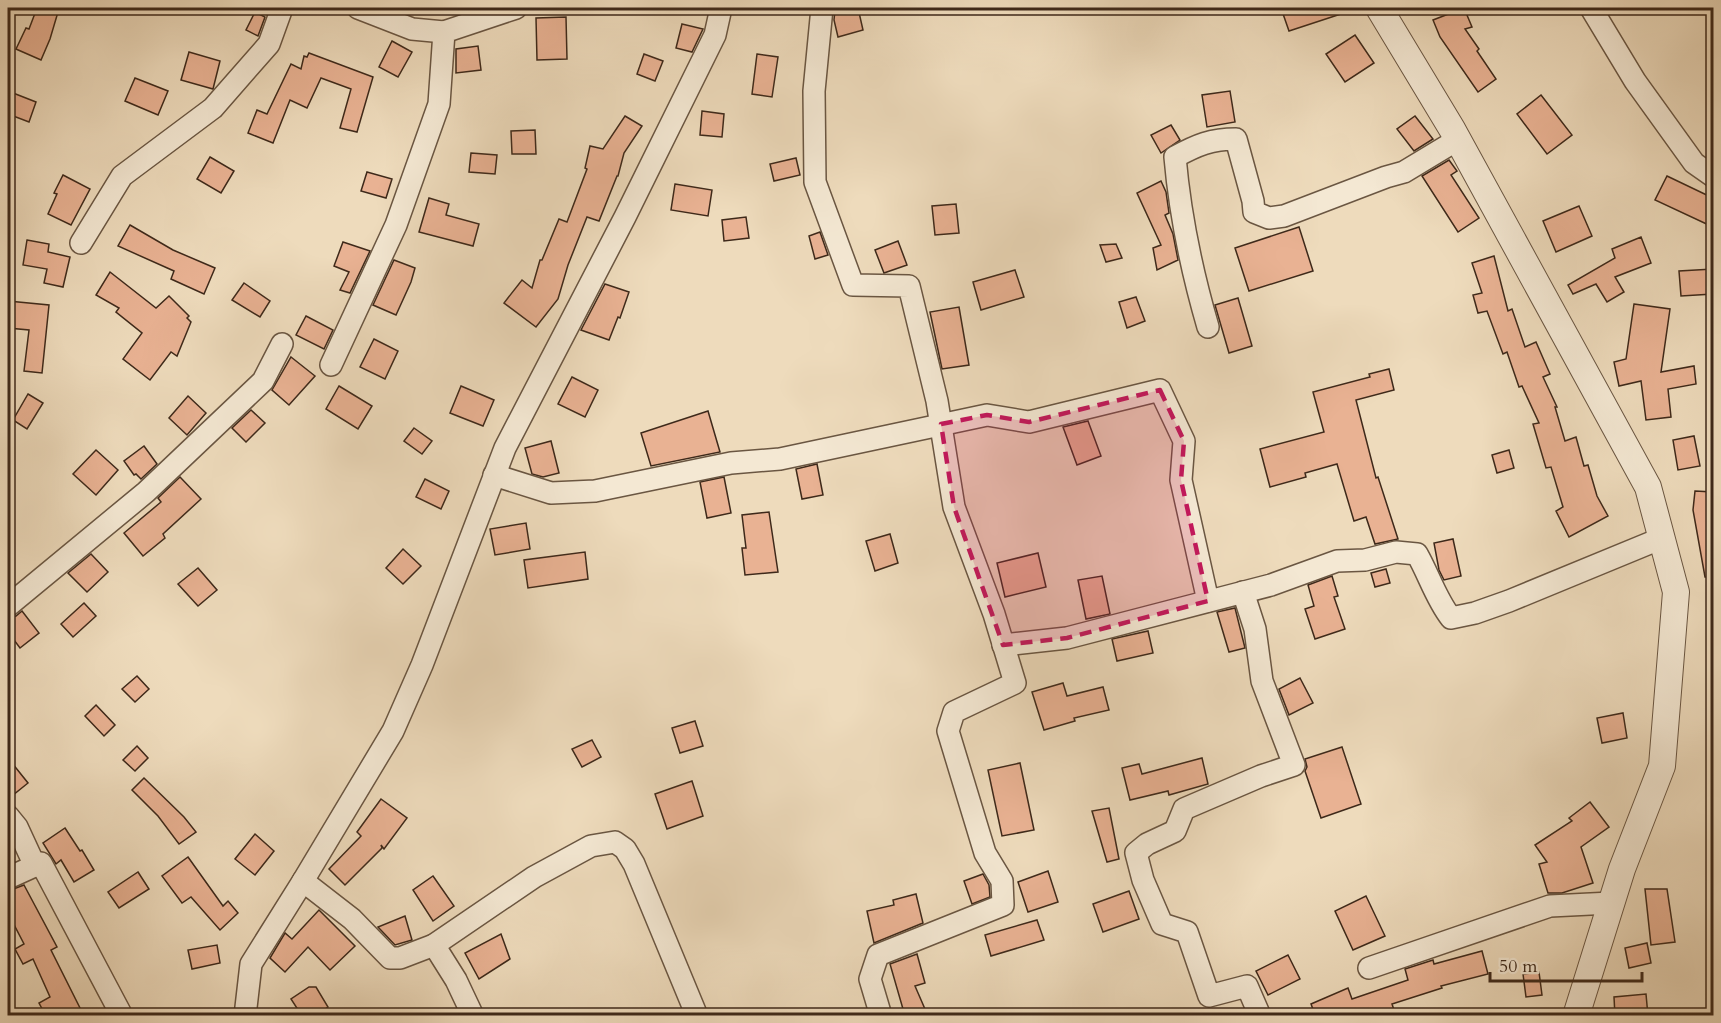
<svg xmlns="http://www.w3.org/2000/svg" width="1721" height="1023" font-family="Cardo,serif">
	<rect width="100%" height="100%" fill="#eedbbc"/>
	<filter id="stains"><feTurbulence type="fractalNoise" baseFrequency=".00333" numOctaves="4"/><feColorMatrix values="0 0 0 0 .2 0 0 0 0 .09 0 0 0 0 .02 0 0 0 .5 -.17"/></filter>
	<radialGradient id="worn" r=".72"><stop offset=".6" stop-color="#630" stop-opacity="0"/><stop offset="1" stop-color="#630" stop-opacity=".3"/></radialGradient>
	<!-- building -->
	<g fill="#e9b293" stroke="#3e291a" stroke-width="1.5">
		<polygon points="37,8 44,8 58,12 50,39 41,60 16,49 26,28 29,29"/>
		<polygon points="844,8 858,8 863,30 838,37 834,20 835,10"/>
		<polygon points="1281,8 1349,8 1350,11 1289,31"/>
		<polygon points="1464,8 1472,27 1465,29 1479,49 1477,51 1496,79 1478,92 1440,37 1433,20"/>
		<polygon points="255,12 265,17 258,36 246,30"/>
		<polygon points="566,17 567,59 537,60 536,18"/>
		<polygon points="682,24 703,29 692,52 676,48"/>
		<polygon points="1355,35 1374,63 1345,82 1326,54"/>
		<polygon points="392,41 412,52 398,77 379,67"/>
		<polygon points="478,46 481,70 456,73 456,49"/>
		<polygon points="189,52 220,61 213,89 181,80"/>
		<polygon points="309,53 373,77 357,132 340,128 351,89 321,78 307,108 290,100 273,143 248,133 257,110 267,114 291,64 301,69 304,56 307,57"/>
		<polygon points="644,54 663,61 655,81 637,74"/>
		<polygon points="757,54 778,57 772,97 752,94"/>
		<polygon points="135,78 168,91 158,115 125,101"/>
		<polygon points="8,91 36,102 29,122 8,114"/>
		<polygon points="1230,91 1235,122 1207,127 1202,95"/>
		<polygon points="1541,95 1572,135 1547,154 1517,114"/>
		<polygon points="702,111 724,114 722,137 700,135"/>
		<polygon points="625,116 642,126 624,153 618,176 617,176 599,221 587,217 568,265 558,299 536,327 504,303 522,280 532,288 540,260 542,260 559,219 567,222 587,169 585,168 590,146 603,149"/>
		<polygon points="1415,116 1433,139 1414,151 1397,129"/>
		<polygon points="1171,125 1180,140 1161,153 1151,135"/>
		<polygon points="535,130 536,154 512,154 511,131"/>
		<polygon points="471,153 497,155 495,174 469,172"/>
		<polygon points="210,157 234,171 221,193 197,179"/>
		<polygon points="796,158 800,175 774,181 770,164"/>
		<polygon points="1449,160 1457,171 1451,175 1479,218 1458,232 1422,176"/>
		<polygon points="367,172 392,179 386,198 361,191"/>
		<polygon points="63,175 90,189 71,225 48,214 57,194 54,193"/>
		<polygon points="1667,176 1713,198 1713,227 1655,200"/>
		<polygon points="1161,181 1166,192 1169,213 1165,215 1173,234 1178,260 1157,270 1153,248 1161,245 1137,193"/>
		<polygon points="675,184 712,190 708,216 671,210"/>
		<polygon points="429,198 449,204 446,215 479,224 473,246 419,232"/>
		<polygon points="956,204 959,233 935,235 932,206"/>
		<polygon points="1579,206 1592,236 1556,252 1543,221"/>
		<polygon points="746,217 749,238 724,241 722,220"/>
		<polygon points="130,225 173,250 215,268 204,294 171,279 174,271 118,246"/>
		<polygon points="1299,227 1313,271 1249,291 1235,248"/>
		<polygon points="820,232 828,255 815,259 809,236"/>
		<polygon points="1641,237 1651,263 1615,277 1624,292 1607,302 1596,284 1573,294 1568,285 1615,258 1612,249"/>
		<polygon points="27,240 49,244 48,252 70,257 63,287 44,283 47,269 23,265"/>
		<polygon points="898,241 907,265 884,273 875,250"/>
		<polygon points="343,242 370,251 350,293 340,290 349,272 334,266"/>
		<polygon points="1116,244 1122,258 1106,262 1100,245"/>
		<polygon points="1494,256 1508,311 1512,309 1525,347 1536,342 1550,374 1543,377 1557,407 1555,407 1565,441 1576,437 1584,466 1588,465 1597,496 1608,516 1569,537 1556,511 1563,507 1551,467 1546,468 1533,424 1539,423 1522,386 1519,387 1507,352 1503,354 1487,311 1478,313 1473,295 1482,293 1472,263"/>
		<polygon points="394,260 415,268 411,282 396,315 373,305"/>
		<polygon points="1713,269 1713,294 1681,296 1679,271"/>
		<polygon points="1015,270 1024,297 981,310 973,282"/>
		<polygon points="110,272 156,308 169,296 189,316 187,318 191,322 177,356 171,352 150,380 123,359 142,333 116,312 119,308 96,295"/>
		<polygon points="244,283 270,301 260,317 232,300"/>
		<polygon points="605,284 629,292 620,318 618,317 609,340 581,330"/>
		<polygon points="1136,297 1145,321 1127,328 1119,302"/>
		<polygon points="1238,298 1252,346 1229,353 1215,305"/>
		<polygon points="8,301 49,305 42,373 24,371 29,330 8,328"/>
		<polygon points="1634,304 1670,309 1661,372 1694,366 1696,384 1668,389 1671,417 1646,420 1641,381 1619,386 1614,362 1626,359"/>
		<polygon points="959,307 969,365 942,369 930,312"/>
		<polygon points="306,316 333,330 324,349 296,335"/>
		<polygon points="374,339 398,351 385,379 360,367"/>
		<polygon points="291,357 315,376 289,405 272,390"/>
		<polygon points="1389,369 1394,390 1356,400 1376,478 1378,477 1398,539 1375,544 1366,517 1354,521 1337,464 1305,473 1306,477 1270,487 1260,449 1324,432 1313,392 1370,377 1369,374"/>
		<polygon points="572,377 598,390 585,417 558,404"/>
		<polygon points="339,386 372,406 358,429 326,409"/>
		<polygon points="461,386 494,400 483,426 450,413"/>
		<polygon points="28,394 43,403 27,429 13,420"/>
		<polygon points="188,396 206,413 187,435 169,418"/>
		<polygon points="251,410 265,423 246,442 232,428"/>
		<polygon points="708,411 720,452 651,466 641,433"/>
		<polygon points="1088,421 1101,456 1077,465 1063,427"/>
		<polygon points="414,428 432,441 422,454 404,441"/>
		<polygon points="1694,436 1700,466 1678,470 1673,440"/>
		<polygon points="551,441 559,473 543,477 532,474 525,448"/>
		<polygon points="144,446 157,464 141,479 136,474 134,475 124,461"/>
		<polygon points="96,450 118,470 96,495 73,474"/>
		<polygon points="1509,450 1514,468 1497,473 1492,455"/>
		<polygon points="817,464 823,495 802,499 796,469"/>
		<polygon points="180,477 201,499 163,534 165,538 143,556 124,533 161,502 158,498"/>
		<polygon points="724,477 731,513 707,518 700,482"/>
		<polygon points="425,479 449,491 441,509 416,497"/>
		<polygon points="1695,491 1713,492 1713,577 1705,577 1693,510"/>
		<polygon points="769,512 778,572 745,575 742,548 746,548 742,515"/>
		<polygon points="526,523 530,549 495,555 490,529"/>
		<polygon points="890,534 898,563 875,571 866,541"/>
		<polygon points="1453,539 1461,576 1444,580 1439,570 1434,543"/>
		<polygon points="403,549 421,566 403,584 386,568"/>
		<polygon points="585,552 588,579 528,588 524,560"/>
		<polygon points="1038,553 1046,587 1005,597 997,563"/>
		<polygon points="91,554 108,572 87,592 68,573"/>
		<polygon points="198,568 217,590 198,606 178,584"/>
		<polygon points="1386,569 1390,583 1375,587 1371,573"/>
		<polygon points="1102,576 1110,614 1086,619 1078,580"/>
		<polygon points="1332,576 1338,596 1334,597 1345,629 1315,639 1305,609 1314,606 1308,585"/>
		<polygon points="84,603 96,616 73,637 61,624"/>
		<polygon points="1235,608 1245,648 1229,652 1217,612"/>
		<polygon points="22,611 39,633 20,648 8,632 8,618 16,616"/>
		<polygon points="1148,631 1153,653 1117,661 1112,639"/>
		<polygon points="137,676 149,689 135,702 122,689"/>
		<polygon points="1300,678 1313,703 1289,715 1279,689"/>
		<polygon points="1063,683 1067,696 1103,687 1109,710 1074,718 1075,721 1044,730 1032,692"/>
		<polygon points="96,705 115,725 104,736 85,716"/>
		<polygon points="1623,713 1627,738 1602,743 1597,718"/>
		<polygon points="695,721 703,746 680,753 672,728"/>
		<polygon points="592,740 601,757 582,767 572,749"/>
		<polygon points="137,746 148,758 135,771 123,760"/>
		<polygon points="1342,747 1361,804 1321,818 1305,771 1307,767 1305,759"/>
		<polygon points="8,758 28,783 13,795 8,785"/>
		<polygon points="1202,758 1208,784 1169,795 1168,791 1130,800 1122,768 1139,764 1142,774"/>
		<polygon points="1020,763 1034,830 1002,836 988,770"/>
		<polygon points="144,778 184,817 196,832 179,844 158,816 132,790"/>
		<polygon points="692,781 703,816 667,829 655,794"/>
		<polygon points="381,799 407,818 384,849 381,845 382,848 345,885 329,869 361,836 357,832"/>
		<polygon points="1590,802 1609,827 1581,847 1593,883 1562,893 1548,893 1539,864 1547,862 1535,845 1572,821 1569,818"/>
		<polygon points="1109,808 1119,859 1107,862 1092,811"/>
		<polygon points="65,828 80,851 82,850 94,870 74,882 61,860 56,864 43,843"/>
		<polygon points="255,834 274,851 255,875 235,859"/>
		<polygon points="188,857 223,906 228,901 238,913 220,930 191,897 182,903 162,876"/>
		<polygon points="1048,871 1058,902 1028,912 1018,882"/>
		<polygon points="138,872 149,889 119,908 108,892"/>
		<polygon points="983,874 989,885 990,897 972,904 964,881"/>
		<polygon points="433,876 454,906 433,921 413,890"/>
		<polygon points="24,885 57,947 51,950 81,1010 70,1016 46,1016 39,1003 50,997 33,959 23,964 15,949 24,944 8,913 8,891"/>
		<polygon points="1645,889 1667,889 1675,942 1651,945"/>
		<polygon points="1129,891 1139,919 1103,932 1093,904"/>
		<polygon points="916,894 923,923 874,943 867,911 894,905 893,900"/>
		<polygon points="1366,896 1385,936 1353,950 1335,911"/>
		<polygon points="319,910 355,946 330,970 308,947 285,972 270,958 285,933 292,939"/>
		<polygon points="405,916 412,940 395,945 378,927"/>
		<polygon points="1037,920 1044,940 991,956 985,935"/>
		<polygon points="501,934 510,959 479,979 465,953"/>
		<polygon points="1647,943 1651,963 1629,968 1625,948"/>
		<polygon points="217,945 220,963 192,969 188,950"/>
		<polygon points="1482,951 1488,974 1441,986 1442,988 1392,1004 1396,1016 1313,1016 1312,1013 1314,1012 1311,1004 1348,988 1352,999 1408,980 1405,969 1433,960 1434,964"/>
		<polygon points="917,954 925,983 915,986 928,1016 905,1016 890,964"/>
		<polygon points="1288,955 1300,979 1268,995 1256,971"/>
		<polygon points="1539,972 1542,995 1526,997 1523,974"/>
		<polygon points="309,987 316,987 328,1007 315,1016 302,1016 291,999"/>
		<polygon points="1646,994 1648,1016 1615,1016 1614,997"/>
	</g>
	<g fill="none" stroke-linecap="round" stroke-linejoin="round">
		<defs>
			<g id="minor">
				<polyline points="358,8 412,29 444,32"/>
				<polyline points="822,8 814,91 815,182 853,285 909,286 937,401 954,507 994,614 1015,683 954,712 948,731 985,853 1002,881 1003,905 878,955 870,979 881,1016"/>
				<polyline points="1591,8 1635,81 1694,163 1714,177"/>
				<polyline points="81,243 122,176 213,108 269,44 282,8"/>
				<path d="M 1208,327 C 1192,272 1180,215 1175,157 C 1197,145 1211,139 1236,139 L 1253,201 L 1254,212 L 1269,218 L 1284,216 L 1386,177 L 1404,172 L 1457,140"/>
				<polyline points="331,365 396,225 439,104 444,32 516,8"/>
				<polyline points="494,475 551,493 595,491 731,463 780,459 987,415 1029,422 1160,390 1184,441 1181,480 1208,601"/>
				<polyline points="1243,592 1255,629 1262,681 1294,765 1261,776 1184,809 1175,831 1147,844 1136,853 1143,880 1162,924 1187,932 1209,996 1247,986 1260,1016"/>
				<polyline points="8,606 146,492 263,381 282,344"/>
				<path d="M 1003,645 L 1067,638 L 1271,585 L 1337,561 L 1365,560 L 1396,552 L 1417,554 C 1429,575 1436,599 1451,618 L 1475,613 L 1509,601 L 1662,538"/>
				<polyline points="8,816 17,827 35,866"/>
				<polyline points="8,878 41,863 122,1016"/>
				<polyline points="303,881 352,919 390,958 400,958 434,945 534,877 591,846 615,842 625,849 634,864 697,1016"/>
				<polyline points="434,945 456,980 473,1016"/>
				<polyline points="1369,968 1550,906 1611,903"/>
				<polyline points="245,1016 251,964 303,881 393,731 422,665 505,448 625,217 715,35 721,8"/>
			</g>
			<polyline id="tertiary" points="1379,8 1452,129 1648,487 1676,592 1662,766 1622,869 1576,1016"/>
		</defs>
		<!-- minor casing -->
		<use href="#minor" stroke="#6a5642" stroke-width="24"/>
		<!-- tertiary casing -->
		<use href="#tertiary" stroke="#6a5642" stroke-width="28"/>
		<!-- minor -->
		<use href="#minor" stroke="#f4e8d3" stroke-width="21"/>
		<!-- tertiary -->
		<use href="#tertiary" stroke="#f4e8d3" stroke-width="26"/>
	</g>
	<!-- marked area -->
	<path fill="#c2185b" fill-opacity="0.2" stroke="#c2185b" stroke-width="4.5" stroke-dasharray="12 8" stroke-linejoin="round" d="M 1160,390 L 1184,441 L 1181,480 L 1208,601 L 1067,638 L 1003,645 L 954,507 L 941,424 L 987,415 L 1029,422 Z"/>
	<!-- margin -->
	<rect width="1721" height="1023" fill="none" stroke="#eedbbc" stroke-width="30"/>
	<rect x="9" y="9" width="1703" height="1005" fill="none" stroke="#3e291a" stroke-width="3"/>
	<rect x="15" y="15" width="1691" height="993" fill="none" stroke="#3e291a" stroke-width="1.5"/>
	<!-- scale -->
	<path d="M1490 972v9h152v-9" fill="none" stroke="#3e291a" stroke-width="3"/>
	<text x="1499" y="972" font-size="18" fill="#3e291a" stroke="#f4e8d3" stroke-width="4.5" paint-order="stroke">50 m</text>
	<rect width="100%" height="100%" filter="url(#stains)"/>
	<rect width="100%" height="100%" fill="url(#worn)"/>
</svg>
